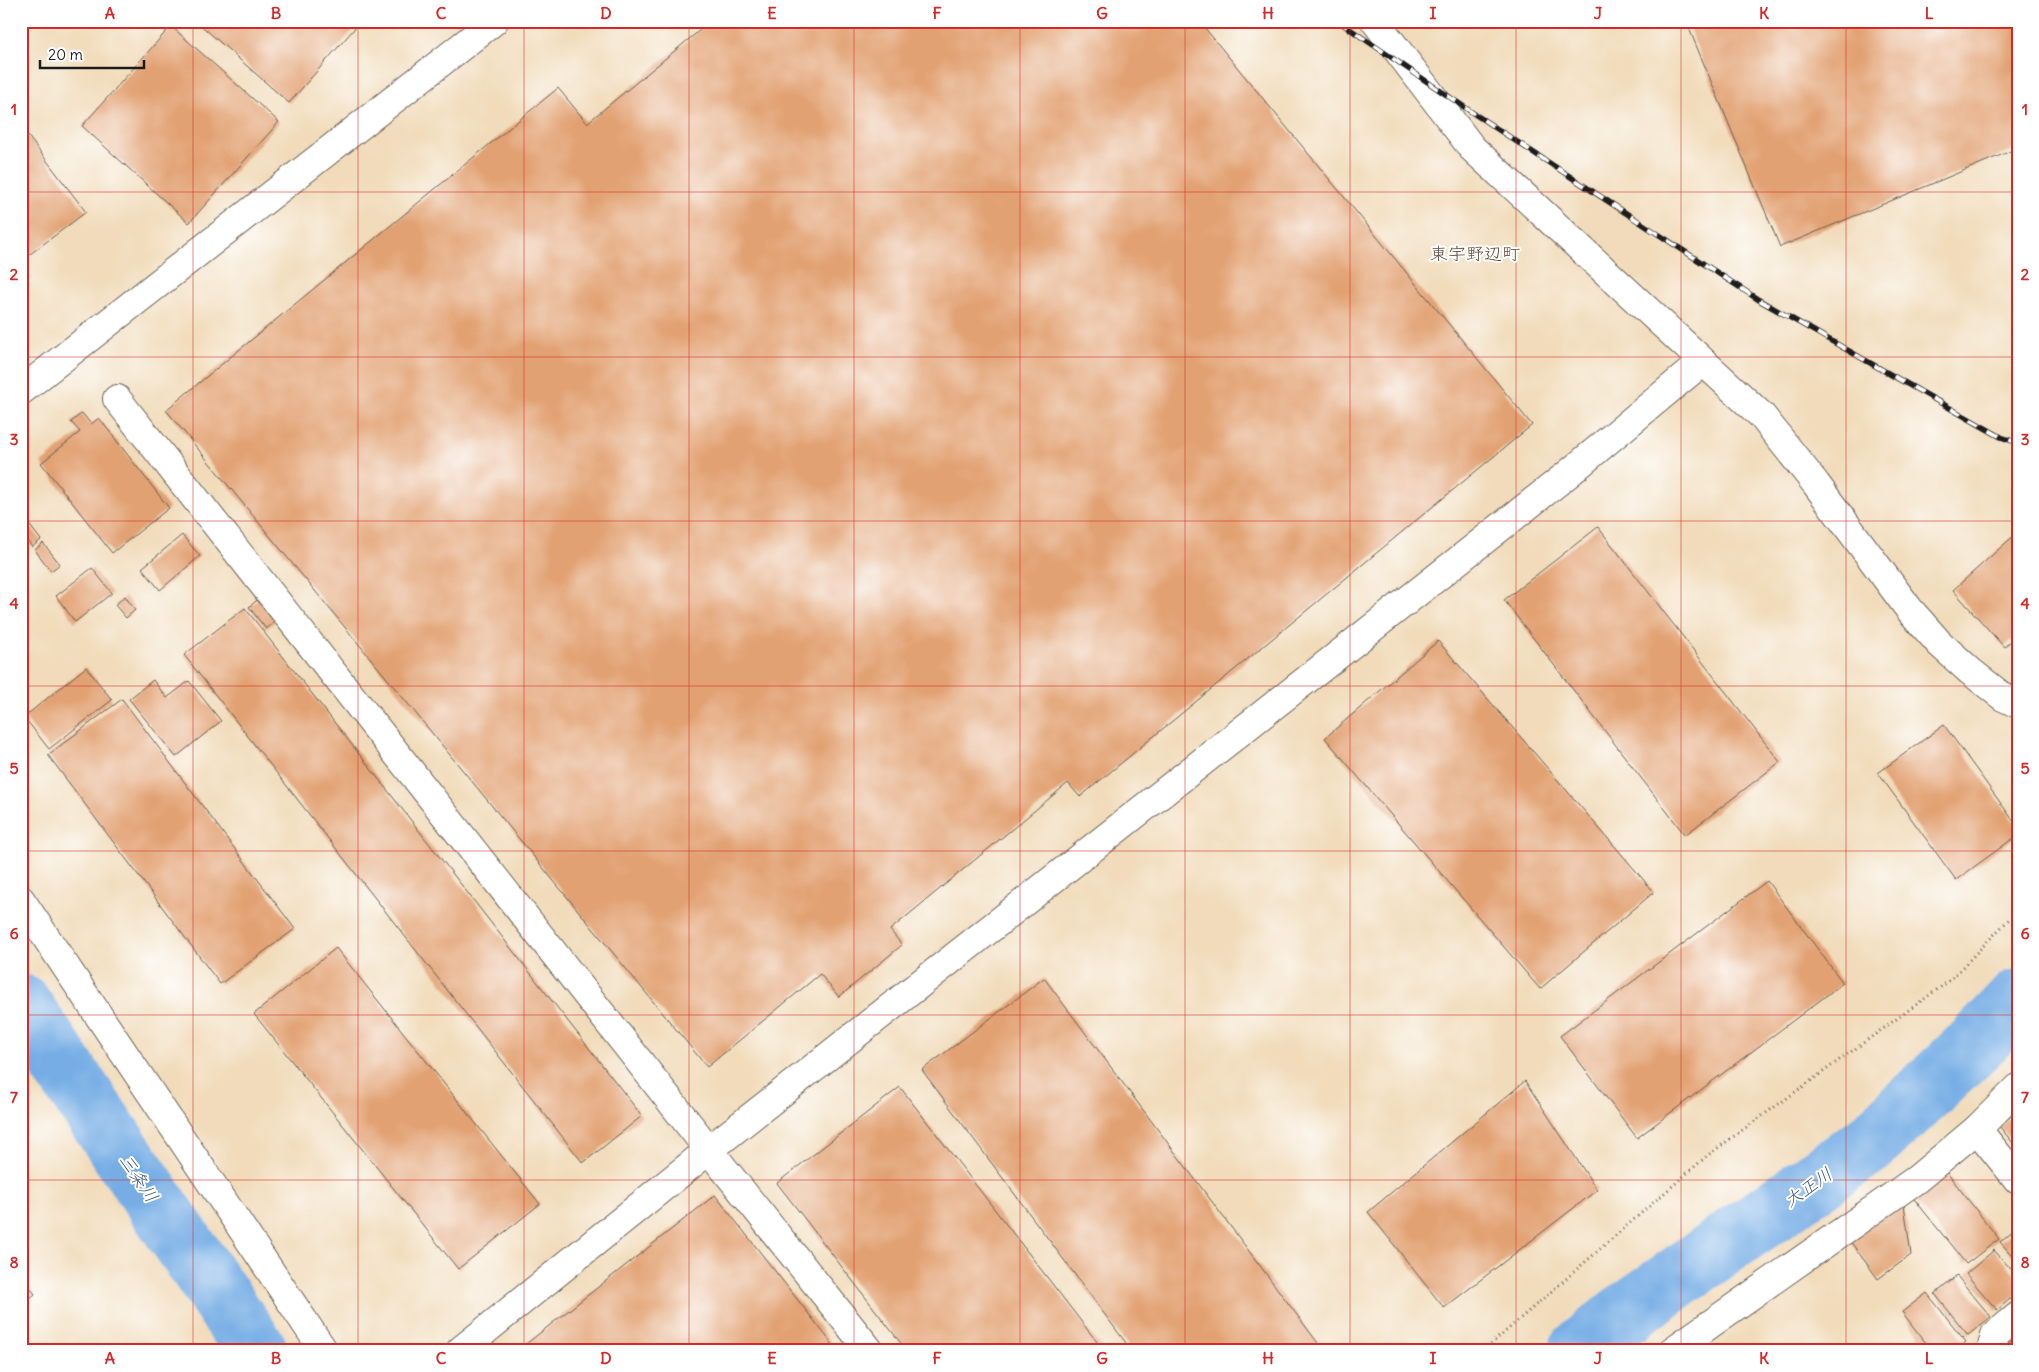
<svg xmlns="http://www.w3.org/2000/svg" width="2039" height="1372" font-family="Delius,'Klee One',sans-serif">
	<rect width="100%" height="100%" fill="#fff"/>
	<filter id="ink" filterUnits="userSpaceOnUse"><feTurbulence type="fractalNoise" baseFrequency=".02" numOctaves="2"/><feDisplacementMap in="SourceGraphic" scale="10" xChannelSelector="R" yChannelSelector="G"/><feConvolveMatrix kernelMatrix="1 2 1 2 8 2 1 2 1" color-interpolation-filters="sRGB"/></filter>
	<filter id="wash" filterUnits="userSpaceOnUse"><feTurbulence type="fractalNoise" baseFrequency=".0096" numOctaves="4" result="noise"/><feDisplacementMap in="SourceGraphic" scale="20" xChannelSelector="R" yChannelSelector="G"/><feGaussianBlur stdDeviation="1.12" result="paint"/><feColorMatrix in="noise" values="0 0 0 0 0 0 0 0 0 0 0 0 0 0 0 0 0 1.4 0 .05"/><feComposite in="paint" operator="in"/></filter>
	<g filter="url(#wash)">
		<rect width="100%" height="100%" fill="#f1dbba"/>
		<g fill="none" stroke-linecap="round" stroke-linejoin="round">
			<!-- river -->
			<g stroke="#76ade5" stroke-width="62">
				<polyline points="21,1005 257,1351"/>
				<polyline points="1579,1351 1622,1316 1869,1144 1978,1042 2018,1000"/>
			</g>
		</g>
		<g id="blocks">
			<!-- building -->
			<g fill="#e2a172">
				<polygon points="196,21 361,21 289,103"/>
				<polygon points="711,21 1199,21 1532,425 1080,797 1068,783 890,930 902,945 839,997 820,974 707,1067 166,410 558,88 587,123"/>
				<polygon points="1686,21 2018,21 2018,148 1780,247"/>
				<polygon points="171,26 279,122 189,223 82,126"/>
				<polygon points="21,127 86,212 21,261"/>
				<polygon points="82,413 91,424 99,418 169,508 112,553 41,463 80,432 71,422"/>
				<polygon points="24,518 41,540 32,547 21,533 21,520"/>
				<polygon points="1598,527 1780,762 1685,835 1504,600"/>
				<polygon points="2018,532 2018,635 2004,647 1953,590"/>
				<polygon points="182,535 200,556 160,590 142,568"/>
				<polygon points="43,543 60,564 51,571 35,550"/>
				<polygon points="92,568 112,593 75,622 56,596"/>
				<polygon points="263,595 281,617 266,629 249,607"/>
				<polygon points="125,596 135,610 126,618 115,605"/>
				<polygon points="245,608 642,1116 583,1163 184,655"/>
				<polygon points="1438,641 1654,892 1540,989 1325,738"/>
				<polygon points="86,667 112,700 49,749 24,717"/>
				<polygon points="153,680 167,698 189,681 221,721 176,757 129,699"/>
				<polygon points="122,699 295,929 220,984 48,755"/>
				<polygon points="1944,725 2018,827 2018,835 1956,880 1878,773"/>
				<polygon points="1767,881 1843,983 1637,1138 1560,1036"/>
				<polygon points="336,948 540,1204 458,1269 254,1014"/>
				<polygon points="1044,978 1318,1343 1308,1351 1132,1351 922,1070"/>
				<polygon points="1525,1081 1597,1190 1444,1308 1368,1212"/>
				<polygon points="900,1087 1104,1351 907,1351 777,1183"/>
				<polygon points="2018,1100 2018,1149 1999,1126 2010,1117 2005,1111"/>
				<polygon points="1944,1169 1999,1239 1966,1264 1911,1195"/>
				<polygon points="715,1195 838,1351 517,1351"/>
				<polygon points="1903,1197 1911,1255 1878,1279 1847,1237"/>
				<polygon points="2018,1226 2018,1262 2000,1242"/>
				<polygon points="1994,1250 2018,1277 2018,1292 1997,1310 1966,1274"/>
				<polygon points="1957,1276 1991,1317 1968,1335 1935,1294"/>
				<polygon points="21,1277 35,1294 21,1305"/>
				<polygon points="1927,1293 1966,1342 1956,1351 1932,1351 1902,1312"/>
				<polygon points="2018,1326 2018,1351 2015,1351 2004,1337"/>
			</g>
		</g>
	</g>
	<g filter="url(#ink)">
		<use href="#blocks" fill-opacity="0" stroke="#675f53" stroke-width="1"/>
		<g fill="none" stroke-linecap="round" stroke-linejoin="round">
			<defs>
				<g id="minor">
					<polyline points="1375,21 1472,148 1762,416 1816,484 1909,609 1939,643 1970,671 2003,697 2018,704"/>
					<polyline points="21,391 494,21"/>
					<polyline points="117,399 709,1150 870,1351"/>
					<polyline points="21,900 324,1351"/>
					<polyline points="1977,1129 2018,1180"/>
					<polyline points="460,1351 709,1150 1568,474 1702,362"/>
					<polyline points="1672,1351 1917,1179 1977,1129 2018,1088"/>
					<polyline points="1991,1351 1995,1335 2018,1316"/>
				</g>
			</defs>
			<!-- minor casing -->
			<use href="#minor" stroke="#675f53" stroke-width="30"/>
			<!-- path -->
			<polyline stroke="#675f53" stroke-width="3" stroke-dasharray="1 4" stroke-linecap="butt" points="1483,1351 1708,1155 1949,981 2018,910"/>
			<!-- minor -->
			<use href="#minor" stroke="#fff" stroke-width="28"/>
			<defs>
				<polyline id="rail" points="1338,21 1476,115 1759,300 2001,437 2018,443"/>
			</defs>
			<!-- rail casing -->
			<use href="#rail" stroke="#1c1c1c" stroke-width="5.5"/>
			<!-- rail -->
			<use href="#rail" stroke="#fff" stroke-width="4" stroke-dasharray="11" stroke-linecap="butt"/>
		</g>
	</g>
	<!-- grid -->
	<path fill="none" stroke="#d62828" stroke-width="1" stroke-opacity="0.55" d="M 193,21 L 193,1351M 358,21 L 358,1351M 524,21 L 524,1351M 689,21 L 689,1351M 854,21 L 854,1351M 1020,21 L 1020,1351M 1185,21 L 1185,1351M 1350,21 L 1350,1351M 1516,21 L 1516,1351M 1681,21 L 1681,1351M 1846,21 L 1846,1351M 21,192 L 2018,192M 21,357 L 2018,357M 21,521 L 2018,521M 21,686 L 2018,686M 21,851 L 2018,851M 21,1015 L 2018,1015M 21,1180 L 2018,1180"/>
	<g text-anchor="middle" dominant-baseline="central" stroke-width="4" stroke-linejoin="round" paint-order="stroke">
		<!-- neighbourhood labels -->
		<g font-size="18" fill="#614b3a" stroke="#fff">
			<text x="1475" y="253">東宇野辺町</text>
		</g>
		<!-- water labels -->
		<g font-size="18" font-style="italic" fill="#445d76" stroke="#fff">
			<text transform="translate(139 1178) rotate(56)">三条川</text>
			<text transform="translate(1808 1187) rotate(-35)">大正川</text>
		</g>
	</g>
	<!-- margin -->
	<rect width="2039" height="1372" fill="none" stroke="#fff" stroke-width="55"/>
	<!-- scale -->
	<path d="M40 60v8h104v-8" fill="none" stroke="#1c1c1c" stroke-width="2.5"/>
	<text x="48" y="60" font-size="15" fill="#1c1c1c" stroke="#ffffff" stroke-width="4" paint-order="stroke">20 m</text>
	<rect x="28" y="28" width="1984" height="1316" fill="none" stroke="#d62828" stroke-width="2"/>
	<g font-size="16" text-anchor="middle" font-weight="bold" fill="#d62828">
		<text x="110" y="19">A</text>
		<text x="276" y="19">B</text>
		<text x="441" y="19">C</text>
		<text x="606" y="19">D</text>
		<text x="772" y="19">E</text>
		<text x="937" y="19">F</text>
		<text x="1102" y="19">G</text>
		<text x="1268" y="19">H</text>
		<text x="1433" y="19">I</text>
		<text x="1598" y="19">J</text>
		<text x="1764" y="19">K</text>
		<text x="1929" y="19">L</text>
		<text x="14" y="115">1</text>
		<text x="2025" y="115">1</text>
		<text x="14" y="280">2</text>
		<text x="2025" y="280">2</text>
		<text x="14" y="445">3</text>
		<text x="2025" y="445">3</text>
		<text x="14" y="609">4</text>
		<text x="2025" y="609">4</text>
		<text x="14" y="774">5</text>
		<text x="2025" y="774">5</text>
		<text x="14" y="939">6</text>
		<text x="2025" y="939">6</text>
		<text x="14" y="1103">7</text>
		<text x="2025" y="1103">7</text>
		<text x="14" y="1268">8</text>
		<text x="2025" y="1268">8</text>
		<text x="110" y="1364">A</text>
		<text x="276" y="1364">B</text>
		<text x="441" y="1364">C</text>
		<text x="606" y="1364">D</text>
		<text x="772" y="1364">E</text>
		<text x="937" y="1364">F</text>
		<text x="1102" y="1364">G</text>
		<text x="1268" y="1364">H</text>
		<text x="1433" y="1364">I</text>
		<text x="1598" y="1364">J</text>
		<text x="1764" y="1364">K</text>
		<text x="1929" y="1364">L</text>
	</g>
</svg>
